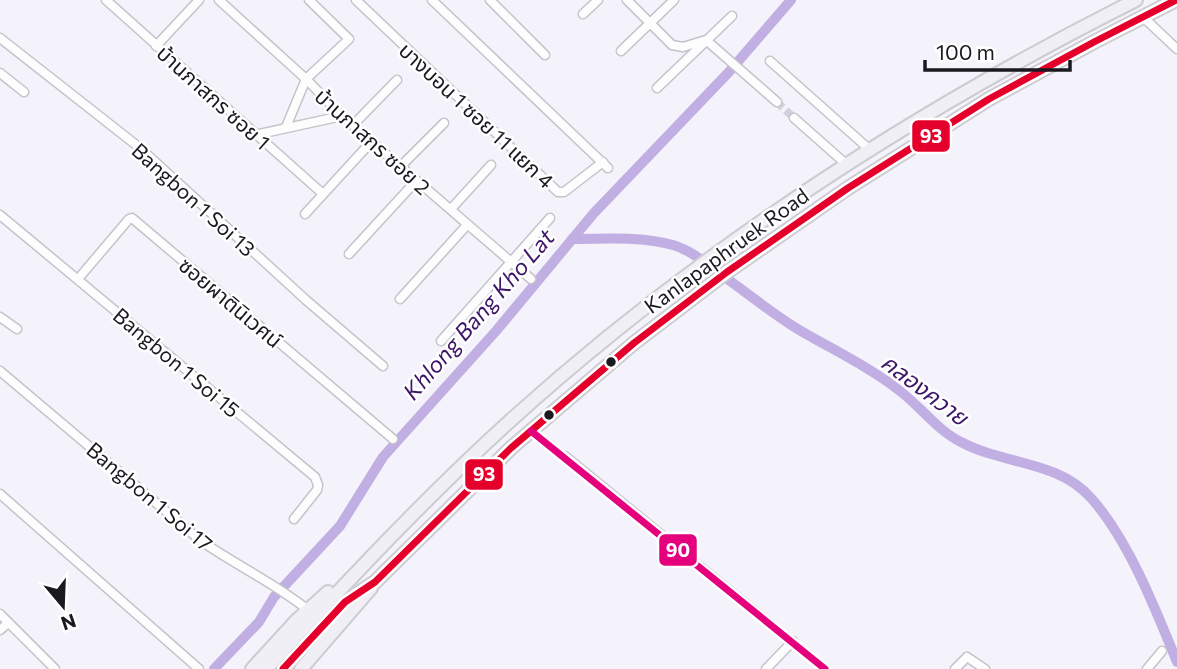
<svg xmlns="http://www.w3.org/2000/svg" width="1177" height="669" font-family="Commissioner,'Noto Sans Thai',sans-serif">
	<rect width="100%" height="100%" fill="#f4f2fa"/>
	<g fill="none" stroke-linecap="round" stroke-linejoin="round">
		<!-- canal -->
		<g stroke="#c1aee2" stroke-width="10">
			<path d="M 572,239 C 606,239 640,236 673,245 C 690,250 704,262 718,272 C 744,291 769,311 796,328 C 829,348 865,364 896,388 C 919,404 935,429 961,442 C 1004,465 1057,460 1091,498 C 1128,539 1156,610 1177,662"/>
			<polyline points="214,669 259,622 274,597 340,526 383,457 496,331 594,213 728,73 791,0"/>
		</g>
		<!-- street-tunnel -->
		<polyline stroke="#d3d1d9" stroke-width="8" stroke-dasharray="8 4" stroke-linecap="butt" points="777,102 794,118"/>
		<defs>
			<g id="street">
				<polyline points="106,0 323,194"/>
				<polyline points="219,0 306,79 342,116 531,279"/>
				<polyline points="356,0 558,192 564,192 603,162"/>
				<polyline points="432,0 608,168"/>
				<polyline points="490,0 545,55"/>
				<polyline points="627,0 672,45 683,47 706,40 777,102"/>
				<polyline points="583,14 598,0"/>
				<polyline points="1143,17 1177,49"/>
				<polyline points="0,38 140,148 306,300 383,366"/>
				<polyline points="156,46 199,0"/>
				<polyline points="621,51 674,0"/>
				<polyline points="770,61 869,149"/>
				<polyline points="0,73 24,92"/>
				<polyline points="657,88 732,16"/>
				<polyline points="794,118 846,164"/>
				<polyline points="353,125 397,80"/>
				<polyline points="286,127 306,79 349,39 309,0"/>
				<polyline points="255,135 342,116"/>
				<polyline points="400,167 444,123"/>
				<polyline points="451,209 491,165"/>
				<polyline points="305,214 372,141"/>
				<polyline points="0,215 315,477 318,485 317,490 294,519"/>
				<polyline points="349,254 416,181"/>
				<polyline points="78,279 129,219 132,218 393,439"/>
				<polyline points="400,299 467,225"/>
				<polyline points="0,317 17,329"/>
				<polyline points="441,341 550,218"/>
				<path d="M 0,371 L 200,540 C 235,565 275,583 308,610"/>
				<polyline points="531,431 552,447"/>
				<polyline points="565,456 825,669"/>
				<polyline points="0,494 199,669"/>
				<polyline points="0,614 55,669"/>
				<polyline points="0,630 8,623"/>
				<polyline points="766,669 793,641"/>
				<polyline points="955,669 967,657 985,669"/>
				<polyline points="1147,669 1162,651"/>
			</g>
			<g id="primary">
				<polyline points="252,669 296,621 328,592"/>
				<path d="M 266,669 C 345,584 425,498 511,420 C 698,251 911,113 1136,0"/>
				<polyline points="283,669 345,602 375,582 511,448 634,343 727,272 848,188 989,99 1094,42 1176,0"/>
				<polyline points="301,669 371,588"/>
			</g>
		</defs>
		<!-- street casing -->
		<use href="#street" stroke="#c5c3ca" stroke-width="11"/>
		<!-- primary casing -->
		<use href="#primary" stroke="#cdccd1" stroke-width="16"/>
		<!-- street -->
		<use href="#street" stroke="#fdfdfe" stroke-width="8"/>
		<!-- primary -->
		<use href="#primary" stroke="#f1eff6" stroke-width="12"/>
		<defs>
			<polyline id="bus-1" points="283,669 345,602 375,582 511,448 634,343 727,272 848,188 989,99 1094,42 1176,0"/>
			<polyline id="bus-2" points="531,431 825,669"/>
		</defs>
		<!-- bus-1 casing -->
		<use href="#bus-1" stroke="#fff" stroke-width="12"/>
		<!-- bus-2 casing -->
		<use href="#bus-2" stroke="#fff" stroke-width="12"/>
		<!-- bus-1 -->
		<use href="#bus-1" stroke="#e4002b" stroke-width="7"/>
		<!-- bus-2 -->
		<use href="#bus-2" stroke="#e5007d" stroke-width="7"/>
	</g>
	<!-- markers -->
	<g fill="#1b191f" stroke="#fff" stroke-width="2.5">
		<circle cx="611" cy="362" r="6"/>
		<circle cx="549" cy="415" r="6"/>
	</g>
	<g text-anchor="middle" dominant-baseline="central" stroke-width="5" stroke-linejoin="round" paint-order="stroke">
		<!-- street labels -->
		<g font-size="21" fill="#1b191f" stroke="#fff">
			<text transform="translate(214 97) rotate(42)">บ้านภาสกร ซอย 1</text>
			<text transform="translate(477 115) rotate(43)">บางบอน 1 ซอย 11 แยก 4</text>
			<text transform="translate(373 141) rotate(42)">บ้านภาสกร ซอย 2</text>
			<text transform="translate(194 199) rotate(42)">Bangbon 1 Soi 13</text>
			<text transform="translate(726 250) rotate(-36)">Kanlapaphruek Road</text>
			<text transform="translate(231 302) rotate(40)">ซอยผาตินิเวศน์</text>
			<text transform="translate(177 362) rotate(40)">Bangbon 1 Soi 15</text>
			<text transform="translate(150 496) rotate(40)">Bangbon 1 Soi 17</text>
		</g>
		<!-- water labels -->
		<g font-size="23" font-style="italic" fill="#3d1668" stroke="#fff">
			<text transform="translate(478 314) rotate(-49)">Khlong Bang Kho Lat</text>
			<text transform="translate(925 389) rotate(37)">คลองควาย</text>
		</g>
	</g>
	<g stroke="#fff" stroke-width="2.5">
		<rect x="911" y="119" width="40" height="34" rx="7" fill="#e4002b"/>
		<rect x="464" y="458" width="40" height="33" rx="7" fill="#e4002b"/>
		<rect x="658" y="533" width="40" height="34" rx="7" fill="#e5007d"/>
	</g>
	<g font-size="19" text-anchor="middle" font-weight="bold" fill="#fff">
		<text x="931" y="143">93</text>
		<text x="484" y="481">93</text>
		<text x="678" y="557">90</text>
	</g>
	<!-- north arrow -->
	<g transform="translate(63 606) rotate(161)" stroke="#ffffff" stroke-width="5" paint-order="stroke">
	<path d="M0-5L12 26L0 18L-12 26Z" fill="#1b191f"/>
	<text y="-10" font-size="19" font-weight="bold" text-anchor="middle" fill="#1b191f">N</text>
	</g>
	<!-- scale -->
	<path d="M925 60v10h145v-10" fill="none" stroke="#1b191f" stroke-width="3.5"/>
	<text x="936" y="60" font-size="21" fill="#1b191f" stroke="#ffffff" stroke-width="5" paint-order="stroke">100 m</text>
</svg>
